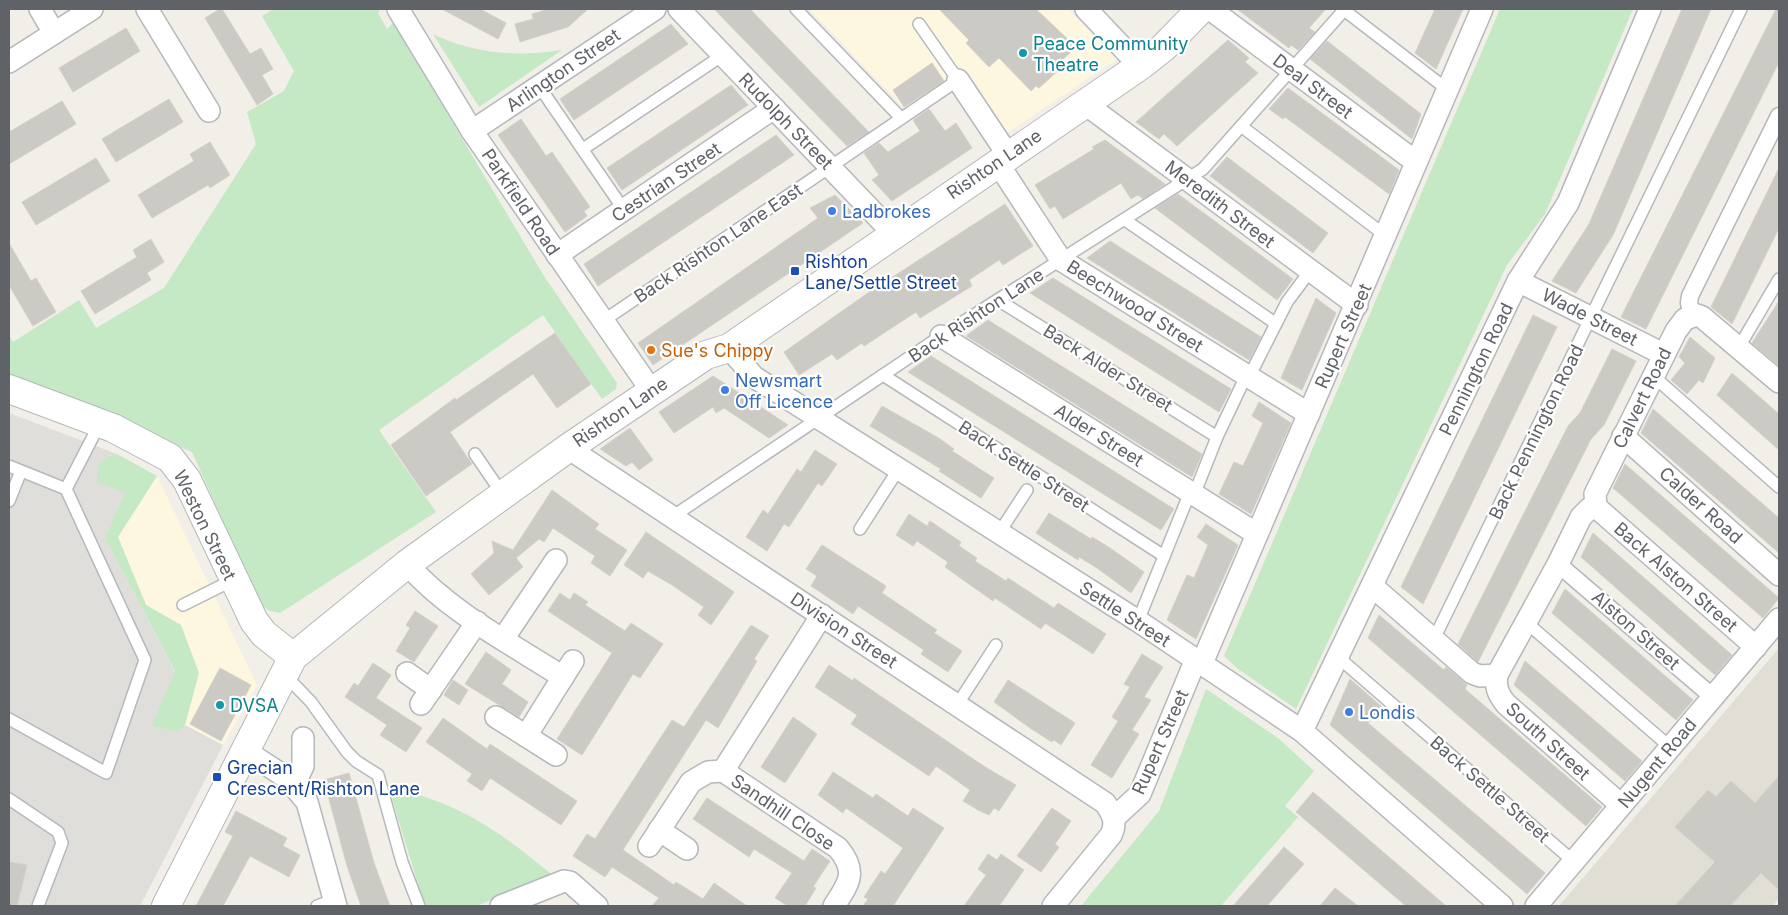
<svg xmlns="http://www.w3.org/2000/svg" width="1788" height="915" font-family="Inter,sans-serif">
	<rect width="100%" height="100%" fill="#f1efe8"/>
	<!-- commercial -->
	<g fill="#fef7e0">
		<polygon points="809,9 1068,9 1117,59 1007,133 963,70 905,109"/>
		<polygon points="157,476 257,685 223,745 185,725 199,673 181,625 146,605 118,537"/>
	</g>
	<!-- industrial -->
	<polygon fill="#e0deda" points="9,413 117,454 109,456 125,492 105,538 175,672 153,726 177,732 185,725 223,745 140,906 9,906"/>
	<!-- education -->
	<polygon fill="#e1ded6" points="1779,648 1779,898 1773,906 1559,906"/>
	<!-- green -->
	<g fill="#c5e8c5">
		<polygon points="274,9 380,9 378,13 387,29 393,23 544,276 617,383 616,389 602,399 543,315 379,430 436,512 280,613 270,611 260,604 192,452 9,377 9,335 13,342 79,300 96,328 164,288 256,144 247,112 284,91 294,71 262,16"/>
		<polygon points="1500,9 1633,9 1545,214 1507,265 1296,709 1238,669 1224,656"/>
		<path d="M 433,34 C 474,54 517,57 562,50 L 479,107 Z"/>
		<path d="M 117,454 L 157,476 L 118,537 L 146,605 L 181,625 L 199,673 L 185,725 L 177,732 L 152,726 L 175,671 L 105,538 L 125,492 L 97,482 C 97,466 99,457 117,454 Z"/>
		<polygon points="1206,689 1278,738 1314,771 1285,806 1298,817 1221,906 1081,906 1159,811"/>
		<path d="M 396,788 C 414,794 434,799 451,807 C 489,824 520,848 551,874 L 477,906 L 427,906 L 422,897 L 390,792 Z"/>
	</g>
	<!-- building -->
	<g fill="#cccac5" stroke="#d6d1c6">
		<polygon points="220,9 222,9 250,54 261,48 273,69 262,75 273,94 257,105 205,18"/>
		<polygon points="442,9 480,9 506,23 498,39"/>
		<polygon points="549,9 588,9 568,27 520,42 515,24 533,19 532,14"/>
		<polygon points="714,9 750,9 869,132 847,146"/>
		<polygon points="939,9 1036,9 1076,47 1058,64 1062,67 1039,88 1036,86 1031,91 999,58 989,67 966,43 969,40"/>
		<polygon points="1237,9 1326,9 1309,28 1315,32 1298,50 1291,45 1289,48"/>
		<polygon points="1435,9 1463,9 1436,69 1415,53"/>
		<polygon points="1682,9 1711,9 1613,235 1576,293 1552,281 1589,224"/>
		<polygon points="1776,9 1779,9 1779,62 1646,329 1621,317"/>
		<polygon points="671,24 688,44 574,120 560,99"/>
		<polygon points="126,28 140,51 73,92 59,68"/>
		<polygon points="1228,40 1249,58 1245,62 1258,73 1177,146 1164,134 1159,139 1136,122"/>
		<polygon points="1327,41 1421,114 1412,139 1310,59"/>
		<polygon points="932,63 944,81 904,107 893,90"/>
		<polygon points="731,85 748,105 622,190 607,168"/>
		<polygon points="1288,88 1399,170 1389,194 1285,117 1283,119 1269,109"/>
		<polygon points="169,99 183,122 116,162 102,139"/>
		<polygon points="62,101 76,124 9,164 9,132"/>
		<polygon points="929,109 945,131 956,123 972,148 892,201 872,180 879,175 864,153 879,143 888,152 920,131 913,120"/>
		<polygon points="521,119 546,156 552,152 590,207 584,211 587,216 565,232 498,135"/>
		<polygon points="776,135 794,155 598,286 584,264"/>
		<polygon points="1105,140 1165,184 1143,199 1138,195 1131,199 1121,183 1063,219 1055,206 1050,209 1035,185 1094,149 1092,147"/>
		<polygon points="210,142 230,175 210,188 208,185 152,218 138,195 194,161 190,154"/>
		<polygon points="1227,157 1328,233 1313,253 1210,176"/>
		<polygon points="96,158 110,181 36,225 22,202"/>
		<polygon points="1779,168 1779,228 1732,324 1711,307"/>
		<polygon points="1178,194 1293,279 1277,300 1155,208"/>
		<polygon points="835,195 863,223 653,365 638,343 818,218 810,208"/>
		<polygon points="1005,204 1033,246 1003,265 999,260 969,280 972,286 920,318 916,312 864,346 862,343 837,360 832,354 799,375 784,352 865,295"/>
		<polygon points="151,239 164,262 147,273 151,280 95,314 81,291 137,257 133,250"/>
		<polygon points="1110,241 1261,337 1249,360 1087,258"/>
		<polygon points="9,243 31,281 36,278 56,312 33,326 9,285"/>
		<polygon points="1053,278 1231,389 1219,412 1030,293"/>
		<polygon points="1316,298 1336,313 1302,390 1281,378"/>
		<polygon points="1779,301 1779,366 1752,343"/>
		<polygon points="1533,315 1557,327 1423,604 1401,587"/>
		<polygon points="988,320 1202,454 1192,477 966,336"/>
		<polygon points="555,333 591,384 557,408 533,374 450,432 472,464 426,496 391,445 455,398 456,400"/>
		<polygon points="1690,337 1715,358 1703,383 1699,380 1687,394 1671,380 1685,363 1679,357"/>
		<polygon points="1612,349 1636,361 1604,425 1591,439 1478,662 1458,644 1568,426 1580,413"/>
		<polygon points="931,356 1174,509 1161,530 908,372"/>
		<polygon points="1732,373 1779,414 1779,450 1717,395"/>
		<polygon points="713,376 758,405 788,425 769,438 724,408 716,413 713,407 674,433 659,412"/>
		<polygon points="1259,402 1291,423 1251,514 1219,494 1234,462 1243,466 1263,423 1252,416"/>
		<polygon points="882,406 937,437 954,449 952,451 994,478 981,498 939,471 941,469 870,426"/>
		<polygon points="1653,409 1779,518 1779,553 1641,433"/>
		<polygon points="630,428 653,460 639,470 632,462 626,466 600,449"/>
		<polygon points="815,450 837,464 822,486 818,483 789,527 784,524 767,551 746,537 763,510 768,514 797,469 801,472"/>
		<polygon points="1625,464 1779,598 1763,618 1613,488"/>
		<polygon points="552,490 599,524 595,529 627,550 610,576 591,563 595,556 553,528 544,542 539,539 516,558 523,567 489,595 471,574 494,553 492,541 513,550"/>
		<polygon points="1049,513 1091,539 1092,537 1110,548 1144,572 1131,593 1097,568 1079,557 1078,560 1036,533"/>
		<polygon points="909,514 927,526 930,521 961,542 959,546 977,558 975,561 1006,581 1008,578 1054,608 1058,603 1106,634 1093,654 1045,623 1041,629 995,598 993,601 945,567 948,562 917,541 913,546 896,535"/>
		<polygon points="1206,524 1238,545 1196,639 1167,620 1187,575 1194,578 1208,545 1197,537"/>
		<polygon points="646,532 734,592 711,625 698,615 704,607 672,585 648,571 643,578 624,565"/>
		<polygon points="1593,533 1732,655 1715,675 1581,557"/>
		<polygon points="822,545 886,586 882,593 937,630 934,633 962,651 948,672 921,654 924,650 858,606 853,614 811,586 817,576 806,569"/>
		<polygon points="1565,589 1693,700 1676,720 1552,613"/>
		<polygon points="560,593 570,600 574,593 588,602 585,605 625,631 631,623 663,644 640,678 633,674 582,755 557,739 612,653 548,611"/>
		<polygon points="415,611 438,626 414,662 396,651 410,628 406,625"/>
		<polygon points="1379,615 1444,670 1446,667 1467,685 1465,689 1602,807 1586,826 1368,638"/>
		<polygon points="751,625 769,636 754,659 757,661 718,728 706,720 623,850 674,885 676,882 703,899 714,883 747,906 652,906 659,898 612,867 605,877 573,856 587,834 595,839 672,720 684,727"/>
		<polygon points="486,652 511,670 502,684 528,702 519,717 465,684"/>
		<polygon points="1142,654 1163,667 1144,697 1151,700 1132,730 1139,734 1112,778 1091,765 1118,721 1112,717 1130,687 1124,684"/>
		<polygon points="1525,661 1642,761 1625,781 1514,685"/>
		<polygon points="373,663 391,675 376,698 422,728 406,752 380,735 387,725 345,697 354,683 358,686"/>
		<polygon points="829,665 853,681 854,678 985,767 1016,785 999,811 994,808 989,815 978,810 963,801 970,790 936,766 929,776 851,724 857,715 815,687"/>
		<polygon points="220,668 251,685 221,741 190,724"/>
		<polygon points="1350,679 1382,707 1368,723 1545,873 1527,894 1330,725"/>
		<polygon points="453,680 468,690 459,705 444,695"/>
		<polygon points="1008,680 1075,723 1061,745 1054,740 1052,742 1030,728 994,702"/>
		<polygon points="793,717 817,734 785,783 761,767"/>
		<polygon points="443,718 487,749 490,744 577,801 561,825 490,778 482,791 467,781 472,774 426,742"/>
		<polygon points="833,772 873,798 876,794 908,816 913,808 944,828 893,906 863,906 868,899 864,897 881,871 885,874 903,848 846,808 843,813 818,795"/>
		<polygon points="349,773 374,863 390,906 361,906 347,866 324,780"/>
		<polygon points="1779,776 1779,890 1761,873 1730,906 1675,906 1715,862 1675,827 1708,790 1716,797 1731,781 1755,803"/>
		<polygon points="1313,792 1403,869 1446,906 1406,906 1386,889 1296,812"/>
		<polygon points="707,798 804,861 812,849 830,861 813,887 816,888 805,906 788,906 775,898 792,873 754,849 749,857 693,819"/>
		<polygon points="1052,808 1071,821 1055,844 1059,847 1041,872 1017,856"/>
		<polygon points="236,811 287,838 283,846 300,855 289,877 250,856 223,906 196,906 233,836 225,832"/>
		<polygon points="1284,847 1304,864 1288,882 1267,906 1233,906"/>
		<polygon points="988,854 997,860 1001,854 1024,870 999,906 964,906 986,875 978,869"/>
		<polygon points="9,862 27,865 17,906 9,906"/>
		<polygon points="1335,888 1358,906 1320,906"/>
	</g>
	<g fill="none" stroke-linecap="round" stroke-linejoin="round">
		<defs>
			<g id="service">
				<polyline points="796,9 901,118"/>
				<polyline points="1344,10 1448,90"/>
				<polyline points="539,86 624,210"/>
				<polyline points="1241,126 1386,236"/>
				<polyline points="583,149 723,55"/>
				<polyline points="1125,220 1275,323"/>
				<polyline points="998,300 1217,437"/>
				<polyline points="603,321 958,80 919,24"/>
				<polyline points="1739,347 1779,279"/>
				<polyline points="883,375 1164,556"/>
				<polyline points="1652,375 1779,487"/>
				<polyline points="1249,377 1287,302 1310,271"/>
				<polyline points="475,454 503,495"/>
				<polyline points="9,466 66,489 100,423"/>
				<polyline points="1194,495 1217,437 1246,376"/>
				<polyline points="9,501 21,471"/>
				<polyline points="672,517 941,336 1203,169 1345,9"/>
				<polyline points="860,529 898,470"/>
				<polyline points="999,533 1027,490"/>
				<polyline points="183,605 233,580"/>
				<polyline points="1138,621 1190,492"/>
				<polyline points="1527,623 1670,747"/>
				<polyline points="1434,639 1741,9"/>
				<polyline points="1338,657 1573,861"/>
				<polyline points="285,675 311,702 347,752 356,761 378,775 402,862 419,906"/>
				<polyline points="957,705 996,645"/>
				<polyline points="9,719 106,773 145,660 66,489"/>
				<polyline points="9,799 58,832 62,843 38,906"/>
				<polyline points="317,906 334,900"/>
			</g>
			<g id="pedestrian">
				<polyline points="1692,316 1689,303 1690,296 1779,116"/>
				<polyline points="1558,564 1713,697"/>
			</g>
			<g id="minor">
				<polyline points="40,9 54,33"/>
				<polyline points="147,9 209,111"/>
				<polyline points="398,9 472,131 651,390"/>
				<polyline points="679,9 893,233"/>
				<polyline points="1086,9 1140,66"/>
				<polyline points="1210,9 1416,162"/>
				<polyline points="9,62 92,9"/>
				<polyline points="958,80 1008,155"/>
				<polyline points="1084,103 1357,305"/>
				<polyline points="472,131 655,9"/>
				<polyline points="997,162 1061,260 1309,414"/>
				<polyline points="557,255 774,108"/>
				<polyline points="1518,281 1663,354"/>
				<polyline points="941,336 1257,534"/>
				<polyline points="729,348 754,377 1138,621 1302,731 1502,906"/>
				<polyline points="1623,436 1779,575"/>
				<path d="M 568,448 L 1105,803 C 1113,814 1117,823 1111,835 L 1053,906"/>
				<path d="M 1596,507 L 1590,508 L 1581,517 L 1558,564 L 1497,675 C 1495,687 1498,694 1506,704 L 1621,805"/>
				<polyline points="1596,507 1595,494 1676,331 1685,319 1697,315 1702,317 1779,382"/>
				<polyline points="1596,507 1756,647"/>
				<path d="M 407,564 C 449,612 510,643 563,677"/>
				<polyline points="1372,586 1472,673 1480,676 1497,675"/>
				<path d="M 822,615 L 723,771 L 838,848 C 858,872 849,883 834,906"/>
				<polyline points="503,639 556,560"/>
				<polyline points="1202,663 1482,9"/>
				<polyline points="407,673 431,690"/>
				<polyline points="421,704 477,622"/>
				<polyline points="496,717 556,755"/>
				<polyline points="1302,731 1518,281 1568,203 1650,9"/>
				<polyline points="526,736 573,661"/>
				<polyline points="244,750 287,778 307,802 336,906"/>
				<polyline points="294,785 303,766 303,738"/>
				<polyline points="1114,818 1140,794 1196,659"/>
				<polyline points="659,830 687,849"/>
				<polyline points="649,846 691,782 708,772 723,771"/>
				<polyline points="501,906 564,881 570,882 597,906"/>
				<polyline points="1536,906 1779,619"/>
			</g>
			<g id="tertiary">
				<polyline points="9,389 113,428 170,458 187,480 254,621 264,634 293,657"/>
				<polyline points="166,906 293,657 407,564 568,448 706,355 729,348 1140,66 1163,48 1201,9"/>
			</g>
		</defs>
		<!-- service casing -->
		<use href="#service" stroke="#b5b8bc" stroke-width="14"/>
		<!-- pedestrian casing -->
		<use href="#pedestrian" stroke="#b5b8bc" stroke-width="19"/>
		<!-- minor casing -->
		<use href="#minor" stroke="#b5b8bc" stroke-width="24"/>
		<!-- tertiary casing -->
		<use href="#tertiary" stroke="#b5b8bc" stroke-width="30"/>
		<!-- service -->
		<use href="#service" stroke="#fff" stroke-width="11"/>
		<!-- pedestrian -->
		<use href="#pedestrian" stroke="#fff" stroke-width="16"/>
		<!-- minor -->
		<use href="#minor" stroke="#fff" stroke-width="21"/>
		<!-- tertiary -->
		<use href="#tertiary" stroke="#fff" stroke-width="28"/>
	</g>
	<!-- markers -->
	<g fill="#0f9aa8" stroke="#fff" stroke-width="2">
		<circle cx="1023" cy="53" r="5"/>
		<circle cx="220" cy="705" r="5"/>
	</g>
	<g fill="#3f7fe0" stroke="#fff" stroke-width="2">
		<circle cx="832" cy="211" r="5"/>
		<circle cx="725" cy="390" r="5"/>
		<circle cx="1349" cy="712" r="5"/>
	</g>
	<g fill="#1a4fb4" stroke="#fff" stroke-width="2">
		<rect x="790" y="266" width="10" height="10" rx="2.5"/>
		<rect x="212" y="772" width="10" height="10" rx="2.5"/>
	</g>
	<circle fill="#e8710a" stroke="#fff" stroke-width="2" cx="651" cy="350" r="5"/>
	<g text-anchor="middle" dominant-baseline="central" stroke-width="4.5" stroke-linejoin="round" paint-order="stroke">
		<!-- culture labels -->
		<g font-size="18" fill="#0d838f" stroke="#fff" text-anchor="start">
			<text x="1033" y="43">Peace Community<tspan x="1033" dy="21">Theatre</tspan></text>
			<text x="230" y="705">DVSA</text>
		</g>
		<!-- street labels -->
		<g font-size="18" fill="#5f6368" stroke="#fff">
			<text transform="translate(563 70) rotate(-34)">Arlington Street</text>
			<text transform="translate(1313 86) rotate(37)">Deal Street</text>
			<text transform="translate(786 121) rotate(46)">Rudolph Street</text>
			<text transform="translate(994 164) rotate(-34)">Rishton Lane</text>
			<text transform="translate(666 182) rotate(-34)">Cestrian Street</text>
			<text transform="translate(521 202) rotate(56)">Parkfield Road</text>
			<text transform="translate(1220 204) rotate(37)">Meredith Street</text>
			<text transform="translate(718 243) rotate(-34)">Back Rishton Lane East</text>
			<text transform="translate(1135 306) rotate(32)">Beechwood Street</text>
			<text transform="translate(976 315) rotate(-33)">Back Rishton Lane</text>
			<text transform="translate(1590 317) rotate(27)">Wade Street</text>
			<text transform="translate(1343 336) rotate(-66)">Rupert Street</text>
			<text transform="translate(1108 368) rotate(32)">Back Alder Street</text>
			<text transform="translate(1476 369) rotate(-64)">Pennington Road</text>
			<text transform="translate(1642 398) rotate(-64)">Calvert Road</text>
			<text transform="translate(620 412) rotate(-34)">Rishton Lane</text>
			<text transform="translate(1536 432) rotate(-64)">Back Pennington Road</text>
			<text transform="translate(1099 435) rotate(32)">Alder Street</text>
			<text transform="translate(1024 466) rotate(33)">Back Settle Street</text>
			<text transform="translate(1701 505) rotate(42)">Calder Road</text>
			<text transform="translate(205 525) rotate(64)">Weston Street</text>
			<text transform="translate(1676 577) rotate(41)">Back Alston Street</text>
			<text transform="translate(1125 614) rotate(33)">Settle Street</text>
			<text transform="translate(844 630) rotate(33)">Division Street</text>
			<text transform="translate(1636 630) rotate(41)">Alston Street</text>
			<text transform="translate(1548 741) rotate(42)">South Street</text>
			<text transform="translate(1160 742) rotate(-66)">Rupert Street</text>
			<text transform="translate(1657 763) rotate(-50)">Nugent Road</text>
			<text transform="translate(1490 789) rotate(41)">Back Settle Street</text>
			<text transform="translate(783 812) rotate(34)">Sandhill Close</text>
		</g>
		<!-- shop labels -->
		<g font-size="18" fill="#366cbe" stroke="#fff" text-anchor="start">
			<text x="842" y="211">Ladbrokes</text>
			<text x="735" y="380">Newsmart<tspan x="735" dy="21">Off Licence</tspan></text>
			<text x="1359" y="712">Londis</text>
		</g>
		<!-- transit labels -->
		<g font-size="18" fill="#164399" stroke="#fff" text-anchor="start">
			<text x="805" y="261">Rishton<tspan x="805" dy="21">Lane/Settle Street</tspan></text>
			<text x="227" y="767">Grecian<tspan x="227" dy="21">Crescent/Rishton Lane</tspan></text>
		</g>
		<!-- food labels -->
		<g font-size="18" fill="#c56008" stroke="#fff" text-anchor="start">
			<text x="661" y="350">Sue's Chippy</text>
		</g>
	</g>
	<!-- border -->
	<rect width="1788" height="915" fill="none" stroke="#5f6368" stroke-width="20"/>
</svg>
